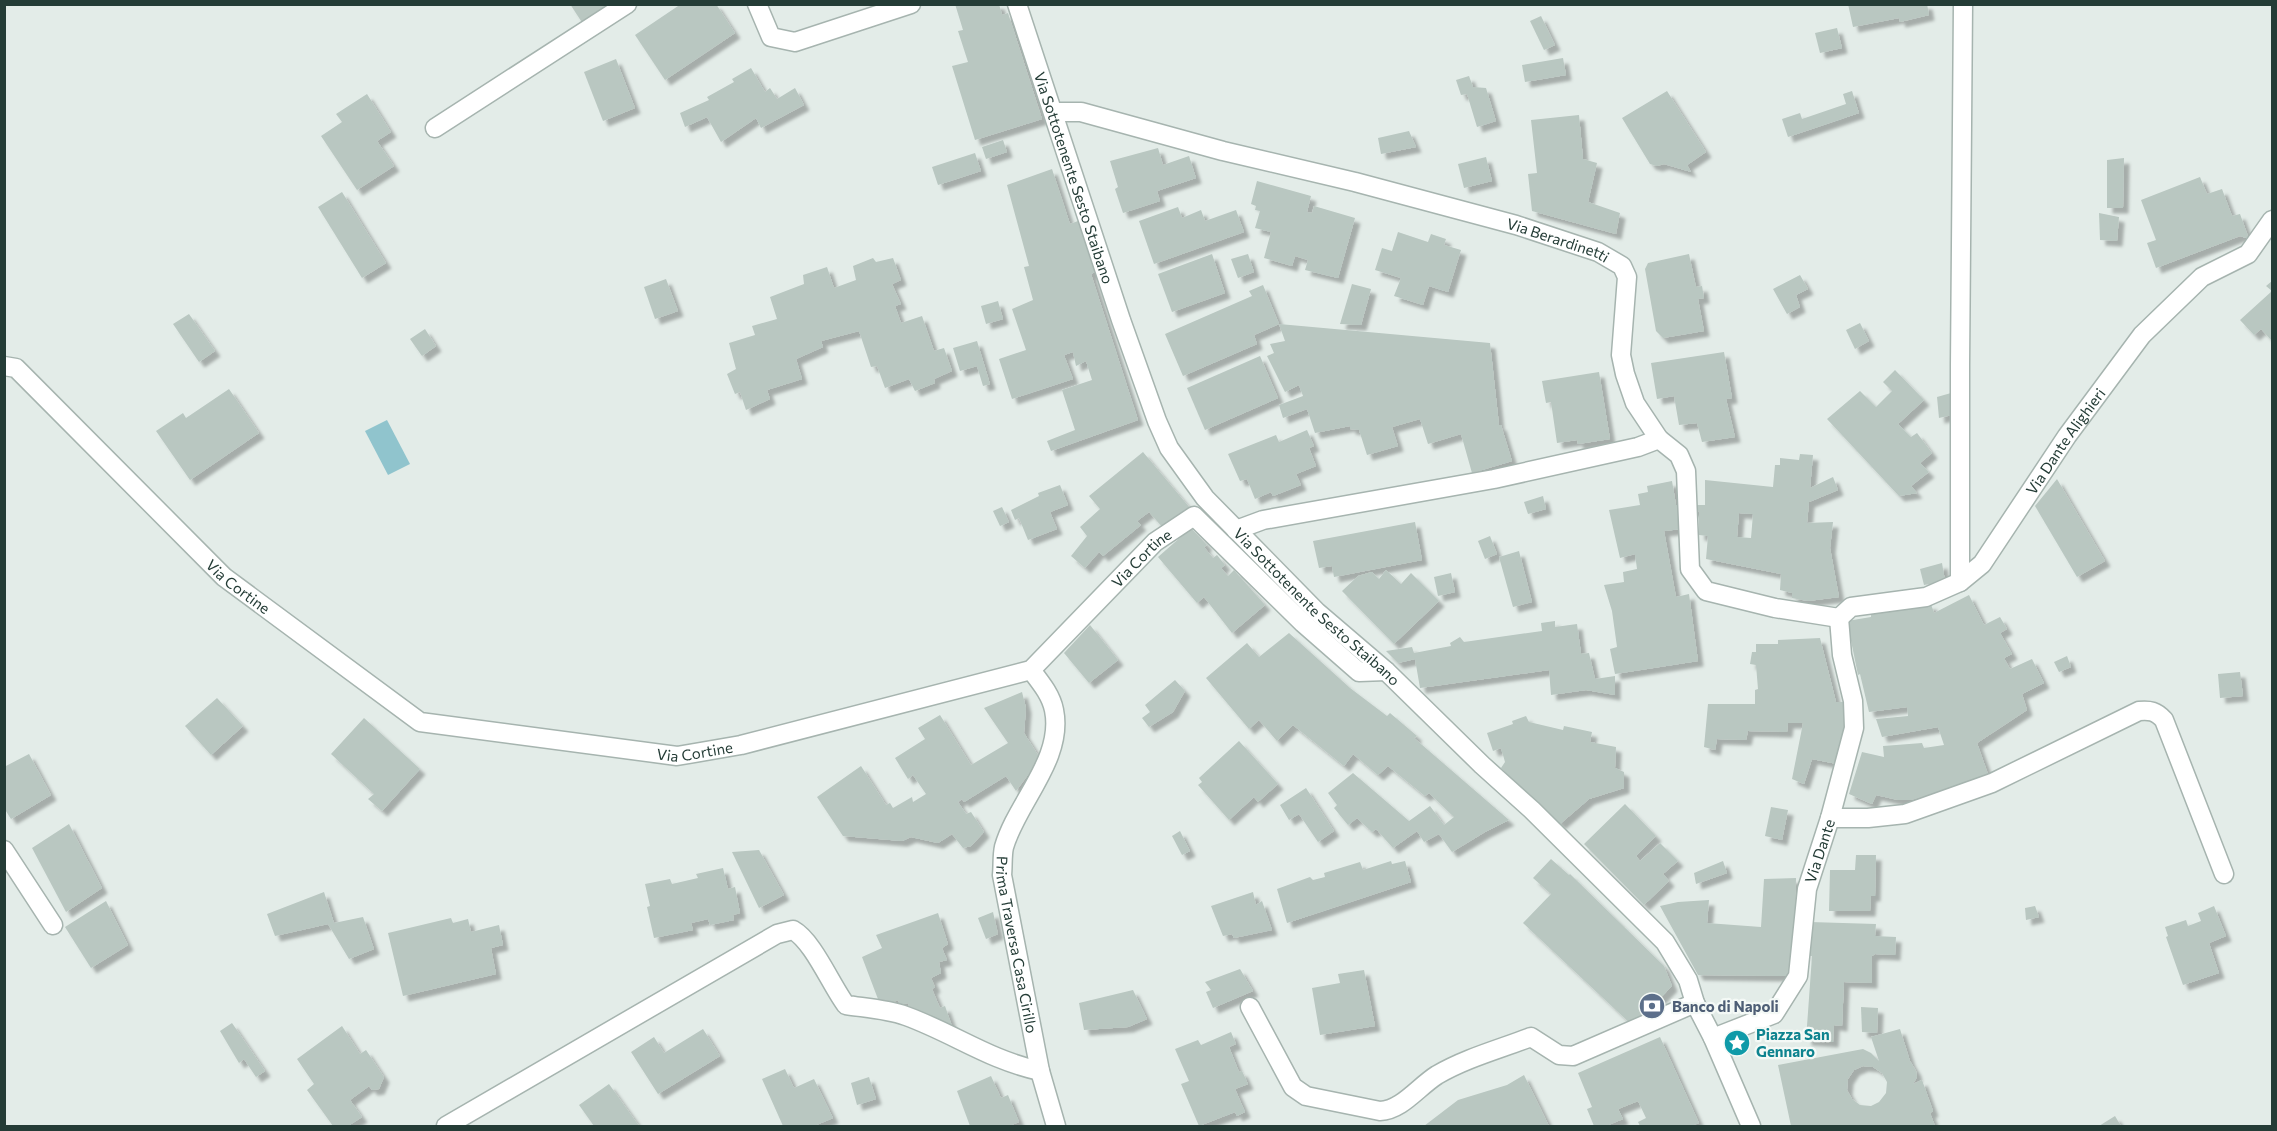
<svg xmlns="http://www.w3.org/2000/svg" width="2277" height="1131" font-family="Commissioner,sans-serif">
	<defs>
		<filter id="shadow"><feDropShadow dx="5.5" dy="5.5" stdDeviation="1.5" flood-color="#0004"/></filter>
	</defs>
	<rect width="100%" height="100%" fill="#e3ece8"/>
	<!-- water -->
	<polygon fill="#90c4cd" points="387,420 410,464 388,475 365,431"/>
	<!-- building -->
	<g fill="#b9c7c1" fill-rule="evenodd" filter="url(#shadow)">
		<polygon points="570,4 619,4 585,27"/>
		<polygon points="681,4 716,4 735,33 665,80 635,35"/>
		<polygon points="955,4 999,4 1002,15 1008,13 1042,119 975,140 952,66 968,62 958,31 963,30"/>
		<polygon points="1848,4 1927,4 1929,15 1900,22 1899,18 1853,27"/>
		<polygon points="1541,16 1555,45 1544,50 1530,21"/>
		<polygon points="1837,28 1842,48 1820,53 1815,33"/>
		<polygon points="1563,58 1566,75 1525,82 1522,65"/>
		<polygon points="616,59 635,108 603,121 584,72"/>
		<polygon points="751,68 765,92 770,88 777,99 795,88 804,105 761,128 756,118 721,142 707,117 685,127 680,113 709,100 707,97 734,82 732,79"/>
		<polygon points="1469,76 1473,87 1486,88 1496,121 1477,127 1467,94 1461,95 1456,80"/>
		<polygon points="1667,91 1706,152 1687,165 1691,172 1664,164 1657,166 1650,164 1622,118"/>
		<polygon points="1852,91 1859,113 1788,137 1782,119 1800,113 1802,119 1846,104 1843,94"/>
		<polygon points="367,94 391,132 377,141 394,166 357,190 321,136 342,122 336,114"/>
		<polygon points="1579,115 1583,159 1597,163 1588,202 1620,213 1616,234 1532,211 1528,174 1537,173 1531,120"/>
		<polygon points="1409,131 1416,147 1381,154 1378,138"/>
		<polygon points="1003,140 1007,152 986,159 982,147"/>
		<polygon points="1158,148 1163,165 1189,156 1196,178 1157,191 1160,201 1123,213 1115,189 1118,187 1110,161"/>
		<polygon points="975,153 981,171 938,185 932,167"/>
		<polygon points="1486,157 1492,181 1464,188 1458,164"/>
		<polygon points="2124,158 2123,208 2107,208 2107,160"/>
		<polygon points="1052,169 1070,224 1078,221 1095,272 1091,274 1138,420 1051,451 1047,441 1075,430 1062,390 1092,380 1086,361 1076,366 1073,352 1064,355 1073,379 1012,399 999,359 1026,350 1012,309 1033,300 1024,267 1029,266 1007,185"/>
		<polygon points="2200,177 2207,194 2222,189 2232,216 2240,214 2249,239 2240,236 2156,268 2147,243 2156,240 2141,200"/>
		<polygon points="1257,181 1311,196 1307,212 1312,213 1314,206 1355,218 1338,278 1305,270 1308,260 1295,256 1292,266 1264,258 1271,232 1255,228 1260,211 1255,210 1256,206 1251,204"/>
		<polygon points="342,192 386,263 362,278 318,207"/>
		<polygon points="1178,207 1182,218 1201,210 1205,221 1236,210 1244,232 1154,264 1139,221"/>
		<polygon points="2099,213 2119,217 2117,241 2100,240"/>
		<polygon points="1398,232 1428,242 1431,234 1446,239 1444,245 1461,250 1448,292 1429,286 1423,305 1394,296 1401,278 1375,270 1382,248 1392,251"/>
		<polygon points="1212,254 1225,293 1172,312 1158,274"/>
		<polygon points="1248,254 1254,272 1238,278 1231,259"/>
		<polygon points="1689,254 1696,287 1702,286 1704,298 1698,299 1704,331 1663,338 1656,331 1645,269 1648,263"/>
		<polygon points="873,258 876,262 893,258 901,280 892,284 901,304 895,306 901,323 922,316 934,351 944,348 952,371 934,379 935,383 915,391 909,379 885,388 877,366 871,367 859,331 821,341 823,347 796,359 802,379 767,390 770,399 746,410 740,392 735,394 727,374 736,369 729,343 755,335 752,326 777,319 770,297 804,284 803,275 827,267 834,288 856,280 853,266"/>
		<polygon points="1800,275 1808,289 1796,295 1800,307 1787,314 1773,289"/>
		<polygon points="666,279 678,311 655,319 644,287"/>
		<polygon points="2272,281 2272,341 2261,329 2254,335 2240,320 2272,291 2266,286"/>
		<polygon points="1352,284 1371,289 1361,325 1340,324"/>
		<polygon points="1263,285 1279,324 1254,335 1257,344 1183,376 1165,334 1252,296 1249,291"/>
		<polygon points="998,301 1003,319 986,324 981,306"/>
		<polygon points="189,314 215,351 199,362 173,324"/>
		<polygon points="1860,323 1869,341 1855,349 1846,330"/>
		<polygon points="1279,324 1490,343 1499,425 1501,425 1512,461 1472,473 1461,434 1428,444 1420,419 1392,427 1398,446 1367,455 1359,430 1350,429 1350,426 1315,433 1307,409 1283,418 1279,405 1303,396 1299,385 1285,392 1267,356 1274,353 1270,344 1285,341"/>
		<polygon points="425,329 436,346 422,356 410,339"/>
		<polygon points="977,341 990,384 983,386 977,366 960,371 953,348"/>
		<polygon points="1724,352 1732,398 1726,399 1735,437 1702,442 1697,423 1679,425 1674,396 1657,399 1651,363"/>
		<polygon points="1260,356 1278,398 1205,430 1187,388"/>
		<polygon points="1895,370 1924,400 1898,424 1911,437 1917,433 1932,453 1920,463 1929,472 1911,486 1917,493 1899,496 1827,419 1860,391 1876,407 1892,391 1883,382"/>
		<polygon points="1599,372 1610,439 1578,444 1577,440 1557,443 1551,402 1546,403 1542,381"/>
		<polygon points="229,389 259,433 190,480 156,431 183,413 186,418"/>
		<polygon points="1951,393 1952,415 1939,418 1937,397"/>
		<polygon points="1307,430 1314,446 1309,448 1316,466 1296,474 1301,485 1273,496 1271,492 1255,499 1247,479 1240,481 1228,454 1276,435 1279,442"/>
		<polygon points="1143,452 1190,508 1164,529 1149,512 1137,521 1141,525 1103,556 1099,552 1085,568 1071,556 1087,536 1080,527 1100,509 1089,496"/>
		<path d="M 1800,454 L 1813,455 L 1810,488 L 1833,477 L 1838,490 L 1809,502 L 1807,523 L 1833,522 L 1830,548 L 1839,597 L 1808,601 L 1792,598 L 1792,593 L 1780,590 L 1781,574 L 1706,559 L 1708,536 L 1699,535 L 1699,511 L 1678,512 L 1681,529 L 1664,531 L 1676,597 L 1689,594 L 1698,661 L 1615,674 L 1610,649 L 1617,647 L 1612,611 L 1604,585 L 1624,582 L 1623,572 L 1637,569 L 1635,554 L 1620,558 L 1609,510 L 1640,505 L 1638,494 L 1648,492 L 1647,486 L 1672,481 L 1676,505 L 1705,505 L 1705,480 L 1773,487 L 1775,465 L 1780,465 L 1780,458 L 1799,460 ZM 1739,513 L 1753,514 L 1751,538 L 1737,537 Z"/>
		<polygon points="2057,479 2105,561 2077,577 2035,506"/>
		<polygon points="1060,485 1068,505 1050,512 1057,529 1028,540 1019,518 1015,520 1011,510 1039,496 1038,493"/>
		<polygon points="1543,496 1546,509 1528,514 1524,502"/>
		<polygon points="1002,507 1009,522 1000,526 993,511"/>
		<polygon points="1415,522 1422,560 1334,577 1332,566 1319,568 1313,541"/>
		<polygon points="1191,528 1207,545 1204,547 1213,558 1217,555 1225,565 1221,568 1228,576 1234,570 1265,605 1232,633 1204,597 1197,603 1158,557"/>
		<polygon points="1490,536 1497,554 1485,559 1478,541"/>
		<polygon points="1519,551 1532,602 1513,607 1499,557"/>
		<polygon points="1942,563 1945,581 1924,585 1920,569"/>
		<polygon points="1386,570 1401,584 1411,573 1439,601 1394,644 1342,591 1358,576 1372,572 1379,579"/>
		<polygon points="1451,573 1455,592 1438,596 1434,577"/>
		<polygon points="1969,595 1984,625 2000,617 2007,629 2000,633 2012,654 2004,658 2010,669 2032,659 2044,683 2022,694 2027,710 1977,743 1989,777 1911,800 1898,800 1876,795 1872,804 1849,794 1862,752 1884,757 1883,746 1922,743 1924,748 1944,745 1938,727 1882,737 1876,719 1908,716 1907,707 1869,712 1860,674 1858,675 1847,621 1871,617 1871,613 1931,604 1934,613"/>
		<polygon points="1555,621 1555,627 1577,624 1581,654 1589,653 1595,679 1615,676 1615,695 1586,690 1551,695 1549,670 1420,688 1415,659 1398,663 1386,651 1412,647 1414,653 1451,646 1450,643 1460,637 1464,642 1542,631 1541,623"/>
		<polygon points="1090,625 1118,660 1089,683 1064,653"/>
		<polygon points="1289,633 1350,688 1387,716 1390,713 1417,736 1414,738 1509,820 1485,832 1452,852 1439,834 1424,842 1417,831 1393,848 1376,829 1372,832 1357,818 1348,825 1334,808 1337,805 1328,793 1353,773 1409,821 1430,806 1444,825 1454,817 1429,793 1425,796 1388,766 1378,775 1353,754 1344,766 1293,725 1277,741 1259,720 1249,729 1206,678 1247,643 1259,657"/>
		<polygon points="1820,638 1836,702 1844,702 1843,737 1837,764 1812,759 1804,784 1792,779 1803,723 1788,723 1787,732 1748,731 1746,740 1717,739 1715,750 1704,747 1708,704 1755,704 1755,690 1758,689 1756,665 1750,664 1752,652 1756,652 1756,644 1778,644 1778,640"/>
		<polygon points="2067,656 2071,667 2059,672 2054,662"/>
		<polygon points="2240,672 2243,696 2220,698 2218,674"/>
		<polygon points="1175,680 1185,691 1173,712 1149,727 1142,718 1150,712 1145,705"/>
		<polygon points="1022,692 1026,708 1024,733 1038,755 1030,772 1016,791 1006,776 964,802 962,799 958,802 966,814 971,812 984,832 971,846 963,848 952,834 938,843 911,837 902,841 843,836 817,797 861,766 886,805 890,803 893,808 912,797 913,802 926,794 913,775 908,779 895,758 925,739 918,728 940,715 971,765 1008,743 984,708"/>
		<polygon points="217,698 243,726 211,755 185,726"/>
		<polygon points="1526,716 1529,722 1563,730 1564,726 1592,732 1590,742 1616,747 1615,768 1624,772 1624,788 1589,799 1560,824 1501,768 1505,762 1501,748 1493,751 1487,733 1513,724 1512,721"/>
		<polygon points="364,718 420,769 382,811 368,799 374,794 331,754"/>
		<polygon points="1239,741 1278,784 1258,802 1254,797 1229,820 1198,785 1202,782 1199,778"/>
		<polygon points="29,754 51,795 11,819 4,808 4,767"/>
		<polygon points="1306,788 1334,831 1318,842 1299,814 1289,820 1280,805"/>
		<polygon points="1625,804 1656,836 1636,856 1640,861 1660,843 1678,861 1663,874 1669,881 1644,905 1584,844"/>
		<polygon points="1771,807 1788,810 1782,840 1765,836"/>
		<polygon points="69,824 102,888 66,912 32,848"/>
		<polygon points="1180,831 1190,851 1182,855 1172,836"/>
		<polygon points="759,850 784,895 759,908 732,852"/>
		<polygon points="1856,855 1876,855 1875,896 1871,896 1870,911 1829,911 1830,870 1855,870"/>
		<polygon points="1551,859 1569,875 1570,874 1664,966 1672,986 1633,1026 1523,923 1551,894 1533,878"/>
		<polygon points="1391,861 1392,864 1405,861 1411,882 1287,923 1277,889 1310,877 1313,880 1325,877 1324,873 1360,862 1363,870"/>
		<polygon points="1723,861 1727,873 1696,884 1694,873"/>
		<polygon points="723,868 728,889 735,887 740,913 733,915 734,920 710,925 708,919 691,923 693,930 654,938 647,907 650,906 645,884 670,879 672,884 698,878 696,874"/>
		<polygon points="1796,878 1795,929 1787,976 1698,975 1660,906 1678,902 1709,900 1707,923 1761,927 1764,879"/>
		<polygon points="324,892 334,923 363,917 374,949 349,959 328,924 275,936 267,914"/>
		<polygon points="1253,892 1256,905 1262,901 1272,930 1234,938 1232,934 1223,936 1211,906"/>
		<polygon points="106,901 128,945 91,968 65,927"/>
		<polygon points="2035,906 2039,917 2026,920 2025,908"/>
		<polygon points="2214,906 2226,936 2209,943 2219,973 2183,985 2166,937 2168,936 2165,927 2186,920 2188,926 2201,921 2198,913"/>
		<polygon points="993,912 998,934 986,939 978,918"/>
		<polygon points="938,913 948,944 942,948 947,960 939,962 941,973 931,978 935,987 932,989 940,1008 945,1006 955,1035 917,1016 914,1008 910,1010 908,1003 900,1005 898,1000 881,1007 862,957 882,948 876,935"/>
		<polygon points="451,918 453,923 468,919 471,932 499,925 503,945 491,948 496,974 403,996 388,933"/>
		<polygon points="1810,922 1876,924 1875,936 1896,937 1895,955 1875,954 1872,956 1872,983 1844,982 1842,1026 1834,1025 1833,1042 1806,1040 1812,956 1807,956"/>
		<polygon points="1240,969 1253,991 1213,1008 1206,992 1211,990 1205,982"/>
		<polygon points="1364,970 1375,1026 1320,1035 1312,988 1340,983 1338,974"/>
		<polygon points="1133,990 1147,1019 1128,1027 1084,1030 1079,1003"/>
		<polygon points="1861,1007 1878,1008 1877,1033 1862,1032"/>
		<polygon points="232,1023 265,1071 256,1077 244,1059 239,1063 220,1031"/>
		<polygon points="342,1026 360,1054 366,1050 384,1077 379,1089 372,1090 369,1086 350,1100 362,1117 348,1126 333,1126 307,1090 314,1084 297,1059"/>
		<polygon points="703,1029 720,1056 658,1094 631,1052 654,1037 664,1053"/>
		<path d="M 1900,1029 L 1910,1061 L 1916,1071 L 1917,1077 L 1913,1084 L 1922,1080 L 1933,1111 L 1930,1113 L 1935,1126 L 1791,1126 L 1778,1065 L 1863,1049 L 1871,1053 L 1879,1061 L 1871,1037 ZM 1863,1066 L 1873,1067 L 1882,1073 L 1887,1082 L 1886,1093 L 1879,1102 L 1871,1106 L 1860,1105 L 1852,1099 L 1847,1090 L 1848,1079 L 1854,1070 Z"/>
		<polygon points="1231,1032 1236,1044 1229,1047 1239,1072 1242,1071 1248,1084 1235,1089 1245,1112 1237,1116 1235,1112 1199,1126 1181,1084 1189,1081 1175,1049 1198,1040 1201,1045"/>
		<polygon points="1660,1037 1699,1123 1691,1126 1640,1126 1638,1122 1646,1118 1638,1101 1618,1109 1623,1119 1606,1126 1594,1126 1587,1109 1592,1107 1578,1073"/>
		<polygon points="785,1069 794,1088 814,1079 833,1118 814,1126 783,1126 762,1079"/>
		<polygon points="1524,1075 1549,1126 1424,1126 1458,1100 1507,1085"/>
		<polygon points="991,1076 1001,1098 1008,1095 1019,1122 1009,1126 970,1126 957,1091"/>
		<polygon points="869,1077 876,1099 857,1105 851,1083"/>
		<polygon points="609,1084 639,1126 594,1126 579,1105"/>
		<polygon points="2115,1116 2121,1126 2099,1126"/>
	</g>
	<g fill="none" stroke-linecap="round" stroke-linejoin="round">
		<defs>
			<g id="minor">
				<polyline points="757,4 771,37 795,42 911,4"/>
				<path id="s1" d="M 1053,112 L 1081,112 L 1223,151 L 1355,182 L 1516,225 L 1598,252 L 1622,266 L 1627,277 L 1621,355 L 1625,374 L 1635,403 L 1659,439 L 1679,455 L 1686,471 L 1690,569 L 1706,591 L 1775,608 L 1839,618"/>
				<polyline points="435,128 627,4"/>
				<path id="s2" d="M 4,366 L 16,368 L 224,577 L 420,722 L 677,756 L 741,745 L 1031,670 L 1155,542 L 1194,516 L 1303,623 L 1359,672 L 1386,671"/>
				<polyline points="1236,530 1263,520 1494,479 1638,447 1659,439"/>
				<polyline points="1960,582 1960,366 1963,4"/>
				<path id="s3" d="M 1839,618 L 1851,607 L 1926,597 L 1960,582 L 1982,564 L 2067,436 L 2142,335 L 2202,277 L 2248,254 L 2272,220"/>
				<path id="s4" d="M 1031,670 C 1041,683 1051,695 1054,710 C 1064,759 1017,802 1004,847 C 1002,856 1003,866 1002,875 L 1040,1071 L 1056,1126"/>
				<path d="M 1830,818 L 1868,818 L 1905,814 L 1992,783 L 2139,711 C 2150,710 2156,711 2164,720 L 2224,874"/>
				<polyline points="4,850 53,925"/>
				<path d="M 1250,1007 L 1293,1087 L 1306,1096 L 1380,1111 C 1402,1110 1418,1087 1437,1075 C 1466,1058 1500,1049 1531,1037 L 1559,1055 L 1573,1056 L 1695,1003"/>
				<path id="s5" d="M 1713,1038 L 1774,1014 L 1798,976 L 1807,889 L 1830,818 L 1854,728 L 1853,701 L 1842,655 L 1839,618"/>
				<path d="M 446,1126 L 777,934 L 793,930 C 813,941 831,985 846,1005 C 866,1008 887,1009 906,1016 C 953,1033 989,1060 1040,1071"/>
			</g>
			<g id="tertiary">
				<path id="s6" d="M 1017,4 L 1121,320 L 1157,421 L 1169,448 L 1205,498 L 1317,612 L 1386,671 L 1482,765 L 1532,810 L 1665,942 L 1688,980 L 1695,1003 L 1713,1038 L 1751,1126"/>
			</g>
		</defs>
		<!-- minor casing -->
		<use href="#minor" stroke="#a6b4af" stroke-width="21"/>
		<!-- tertiary casing -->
		<use href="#tertiary" stroke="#a6b4af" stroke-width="21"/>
		<!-- minor -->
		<use href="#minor" stroke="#fff" stroke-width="18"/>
		<!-- tertiary -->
		<use href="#tertiary" stroke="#fff" stroke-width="18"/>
	</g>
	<!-- icons -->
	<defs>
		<symbol id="bank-disc" viewBox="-11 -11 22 22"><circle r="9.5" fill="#5c6f8a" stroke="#f4f9f6"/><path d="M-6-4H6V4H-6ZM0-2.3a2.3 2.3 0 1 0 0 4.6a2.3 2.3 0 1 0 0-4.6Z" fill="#fff"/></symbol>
		<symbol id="sight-disc" viewBox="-11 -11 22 22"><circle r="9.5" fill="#0f9aa8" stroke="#f4f9f6"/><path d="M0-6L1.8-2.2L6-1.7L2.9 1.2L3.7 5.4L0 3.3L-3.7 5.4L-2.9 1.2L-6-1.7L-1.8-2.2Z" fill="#fff"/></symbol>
	</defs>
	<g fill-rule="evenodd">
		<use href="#bank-disc" x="1637" y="991" width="30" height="30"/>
		<use href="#sight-disc" x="1722" y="1028" width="30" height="30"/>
	</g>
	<g text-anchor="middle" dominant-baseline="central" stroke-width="4.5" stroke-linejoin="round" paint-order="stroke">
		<!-- street labels -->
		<g font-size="15" fill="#243c36" stroke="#f4f9f6">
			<text stroke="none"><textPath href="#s6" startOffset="183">Via Sottotenente Sesto Staibano</textPath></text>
			<text stroke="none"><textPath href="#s1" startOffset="522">Via Berardinetti</textPath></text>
			<text stroke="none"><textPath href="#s3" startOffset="306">Via Dante Alighieri</textPath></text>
			<text stroke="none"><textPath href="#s2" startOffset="1332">Via Cortine</textPath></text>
			<text stroke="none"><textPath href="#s2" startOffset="324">Via Cortine</textPath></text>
			<text stroke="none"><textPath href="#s6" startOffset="687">Via Sottotenente Sesto Staibano</textPath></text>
			<text stroke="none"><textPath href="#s2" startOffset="828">Via Cortine</textPath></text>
			<text stroke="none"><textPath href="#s5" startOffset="238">Via Dante</textPath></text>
			<text stroke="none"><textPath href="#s4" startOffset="294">Prima Traversa Casa Cirillo</textPath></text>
		</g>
		<!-- service labels -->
		<g font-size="15" font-weight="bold" fill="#4e5e75" stroke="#f4f9f6" text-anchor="start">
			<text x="1672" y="1006">Banco di Napoli</text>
		</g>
		<!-- culture labels -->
		<g font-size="15" font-weight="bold" fill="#0d838f" stroke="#f4f9f6" text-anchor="start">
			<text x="1756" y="1034">Piazza San<tspan x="1756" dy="17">Gennaro</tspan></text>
		</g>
	</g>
	<!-- border -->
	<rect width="2277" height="1131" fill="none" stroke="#243c36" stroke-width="12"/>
</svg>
